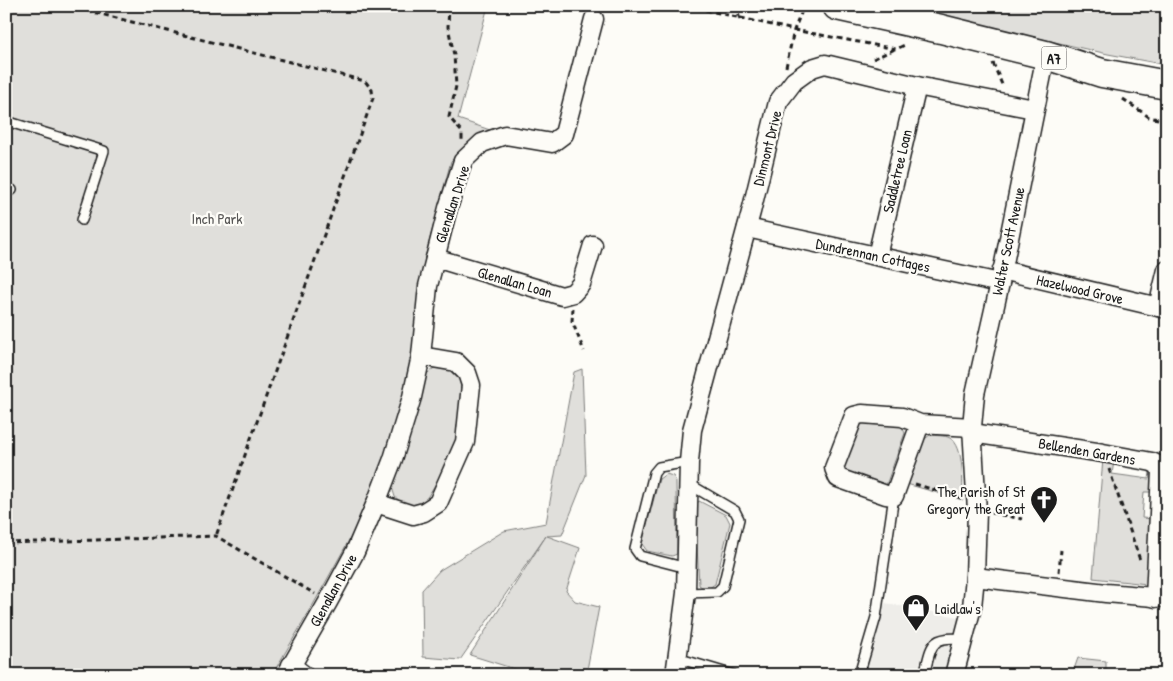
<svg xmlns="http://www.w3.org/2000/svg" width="1173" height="681" font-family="'Patrick Hand',sans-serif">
	<rect width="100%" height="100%" fill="#fdfcf7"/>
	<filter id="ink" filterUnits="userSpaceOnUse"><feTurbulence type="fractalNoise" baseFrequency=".02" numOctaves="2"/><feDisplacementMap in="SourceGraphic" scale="10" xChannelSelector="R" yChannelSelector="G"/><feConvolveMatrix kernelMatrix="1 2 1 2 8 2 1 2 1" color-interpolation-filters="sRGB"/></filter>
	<g filter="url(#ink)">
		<!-- built -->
		<polygon fill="#eeede9" points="885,603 964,618 948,675 865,675"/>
		<!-- green -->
		<g fill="#e0dfdb" stroke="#7e7e7c">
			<polygon points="6,6 488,6 458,119 490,130 471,140 451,161 425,257 413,355 393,439 358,524 309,612 272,675 6,675"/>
			<polygon points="896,6 1167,6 1167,65 1108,54"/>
			<polygon points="434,368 447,368 460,380 463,413 450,461 423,504 406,506 395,497 391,484 423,377"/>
			<polygon points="582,369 586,475 562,535 547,536 580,548 566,591 575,601 599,607 586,675 519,675 518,670 470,655 546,536 460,660 423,657 422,590 440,570 504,531 546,523 574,372"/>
			<polygon points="858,422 901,425 905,433 885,488 845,473 840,465"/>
			<path d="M 930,435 C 936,436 945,435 950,438 C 965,446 962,484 963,500 L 903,483 L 922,441 Z"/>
			<polygon points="1103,459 1114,461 1112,474 1149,479 1151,467 1154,470 1155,492 1144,492 1142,518 1153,519 1147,584 1093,578"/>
			<polygon points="666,474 673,476 676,481 677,554 672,556 647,551 642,544 659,479"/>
			<polygon points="699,501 726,515 730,523 715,584 709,588 702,587 699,585 695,506"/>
			<polygon points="1078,658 1106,661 1106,675 1072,675"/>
		</g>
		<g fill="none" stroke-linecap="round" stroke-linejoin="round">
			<defs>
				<g id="lane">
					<polyline points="6,121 104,151 82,220"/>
					<polyline points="6,188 12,190"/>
					<polyline points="687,568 640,556 635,549 654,473 659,467 689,462"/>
					<polyline points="686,593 717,592 723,586 739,519 735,511 689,484"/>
					<polyline points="677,658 734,675"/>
					<polyline points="859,675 876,617 894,496"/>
					<path d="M 924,675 C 932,646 929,635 964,639"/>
				</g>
				<g id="street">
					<polyline points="747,228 1000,283"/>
					<polyline points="877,256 917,86"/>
					<polyline points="435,258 562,296 573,293 581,284 593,245"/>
					<polyline points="1002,270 1167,309"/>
					<polyline points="1158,307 1167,270"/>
					<polyline points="920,424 894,496 886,495 838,478 834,468 854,416 862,414 902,417 920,424 972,427"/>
					<polyline points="972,433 1103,453 1152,462 1158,465 1161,471 1155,598"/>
					<polyline points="376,503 413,515 424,512 438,503 465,442 471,385 467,373 456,362 421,356"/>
					<polyline points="975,577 1106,593 1166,598"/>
					<polyline points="291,665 304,675"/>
					<polyline points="286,675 328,602 355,552 376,503 393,459 412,397 421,356 428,286 448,208 463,161 482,143 505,135 552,143 564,134 594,19"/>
					<polyline points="675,675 686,593 689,462 692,430 751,212 778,102 794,81 812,68 825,64 917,86 1034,109"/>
					<polyline points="954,675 972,607 975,577 977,511 972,427 975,394 1000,283 1046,55"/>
				</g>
				<polyline id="primary" points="837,6 941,29 1046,55 1102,73 1167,85"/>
			</defs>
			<!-- lane casing -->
			<use href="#lane" stroke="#1c1c1c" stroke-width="12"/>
			<!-- street casing -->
			<use href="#street" stroke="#1c1c1c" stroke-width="21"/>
			<!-- primary casing -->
			<use href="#primary" stroke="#1c1c1c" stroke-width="31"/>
			<!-- path -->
			<g stroke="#1c1c1c" stroke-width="3" stroke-dasharray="5 4" stroke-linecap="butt">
				<polyline points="69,6 365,81 372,90 373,98 216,536"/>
				<polyline points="449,6 448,27 454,55 456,86 449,117 462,132 462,140"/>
				<polyline points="688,6 794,30 896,49 907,44"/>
				<polyline points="735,6 740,19"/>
				<polyline points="873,59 895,49"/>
				<polyline points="993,63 1003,87"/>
				<polyline points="786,67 794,30 804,6"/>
				<polyline points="1123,99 1149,117 1167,121"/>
				<polyline points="573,308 572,321 584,351"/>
				<polyline points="1109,469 1140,560"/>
				<polyline points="915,484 961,498"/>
				<polyline points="992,513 1022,519"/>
				<polyline points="6,543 216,536 315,594"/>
				<polyline points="1059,572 1061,550"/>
			</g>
			<!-- lane -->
			<use href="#lane" stroke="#fdfcf7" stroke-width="9"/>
			<!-- street -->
			<use href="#street" stroke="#fdfcf7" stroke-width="18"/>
			<!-- primary -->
			<use href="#primary" stroke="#fdfcf7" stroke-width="28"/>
		</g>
	</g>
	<!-- icons -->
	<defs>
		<symbol id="church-pin" viewBox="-11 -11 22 30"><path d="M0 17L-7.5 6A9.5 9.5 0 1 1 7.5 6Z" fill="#1c1c1c" stroke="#fdfcf7"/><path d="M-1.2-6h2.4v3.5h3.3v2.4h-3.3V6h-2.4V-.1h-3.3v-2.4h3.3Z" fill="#fff"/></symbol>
		<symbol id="shop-pin" viewBox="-11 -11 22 30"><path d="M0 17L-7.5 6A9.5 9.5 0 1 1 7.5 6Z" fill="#1c1c1c" stroke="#fdfcf7"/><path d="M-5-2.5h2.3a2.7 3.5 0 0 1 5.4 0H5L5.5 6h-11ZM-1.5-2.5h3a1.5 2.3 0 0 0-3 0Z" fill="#fff"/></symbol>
	</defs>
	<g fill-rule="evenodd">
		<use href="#church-pin" x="1028" y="484" width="32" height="43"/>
		<use href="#shop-pin" x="900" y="592" width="32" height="43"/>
	</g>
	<g text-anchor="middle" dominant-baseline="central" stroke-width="4.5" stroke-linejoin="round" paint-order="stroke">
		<!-- shield labels -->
		<rect fill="#fdfcf7" stroke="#605f5e" stroke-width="1" x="1041.5" y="46.5" width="25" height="23" rx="4"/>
		<g font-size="14" font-weight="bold" fill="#1c1c1c">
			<text x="1054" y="58">A7</text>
		</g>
		<!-- street labels -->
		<g font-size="15" fill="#1c1c1c" stroke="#fdfcf7">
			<text transform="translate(767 148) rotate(-76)">Dinmont Drive</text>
			<text transform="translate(897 171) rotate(-77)">Saddletree Loan</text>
			<text transform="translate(452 204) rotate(-72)">Glenallan Drive</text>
			<text transform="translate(1008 241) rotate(-78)">Walter Scott Avenue</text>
			<text transform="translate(873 255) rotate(12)">Dundrennan Cottages</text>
			<text transform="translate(515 282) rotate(16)">Glenallan Loan</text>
			<text transform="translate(1080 289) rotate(13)">Hazelwood Grove</text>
			<text transform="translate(1087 451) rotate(10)">Bellenden Gardens</text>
			<text transform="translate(333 590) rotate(-61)">Glenallan Drive</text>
		</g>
		<!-- park labels -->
		<g font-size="15" fill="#575655" stroke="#fdfcf7">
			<text x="217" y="218">Inch Park</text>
		</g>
		<!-- poi labels -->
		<g font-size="15" fill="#1c1c1c" stroke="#fdfcf7" text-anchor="end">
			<text x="1025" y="491">The Parish of St<tspan x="1025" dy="17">Gregory the Great</tspan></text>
			<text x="935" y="608" text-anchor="start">Laidlaw's</text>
		</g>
	</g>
	<!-- margin -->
	<rect width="1173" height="681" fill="none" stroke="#fdfcf7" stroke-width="25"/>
	<rect x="12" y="12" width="1148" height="656" fill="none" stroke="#1c1c1c" stroke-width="2" filter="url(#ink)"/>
</svg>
